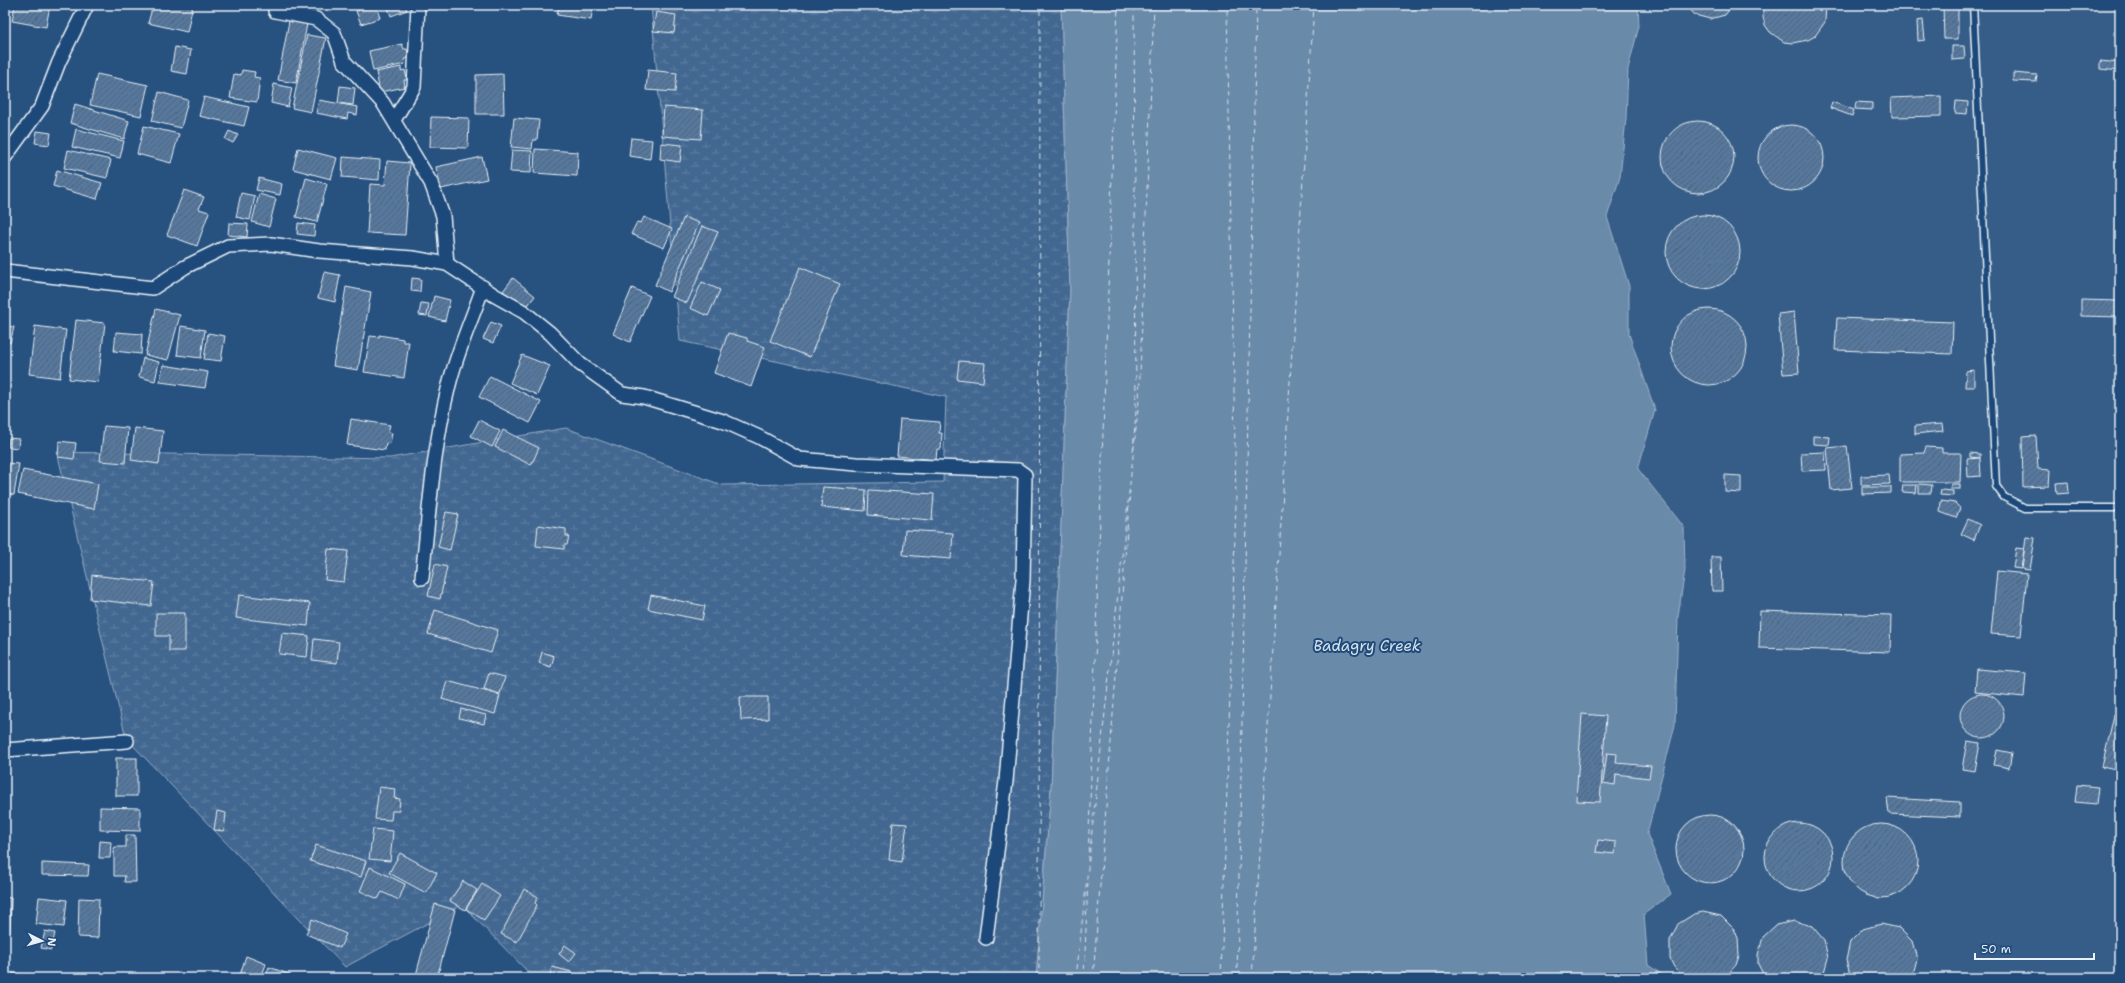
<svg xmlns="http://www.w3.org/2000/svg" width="2125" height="983" font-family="'Shantell Sans',sans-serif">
	<defs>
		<pattern id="wetland-marsh" width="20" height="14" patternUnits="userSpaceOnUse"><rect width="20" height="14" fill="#436891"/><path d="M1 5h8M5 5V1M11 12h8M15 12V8" fill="none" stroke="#5e7ea1"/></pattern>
		<pattern id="building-hatch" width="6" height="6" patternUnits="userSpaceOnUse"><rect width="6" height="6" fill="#57789d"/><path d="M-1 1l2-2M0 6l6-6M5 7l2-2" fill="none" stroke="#4f6278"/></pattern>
	</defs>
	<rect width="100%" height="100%" fill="#27517f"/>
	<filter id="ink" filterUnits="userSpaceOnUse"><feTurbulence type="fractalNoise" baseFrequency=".025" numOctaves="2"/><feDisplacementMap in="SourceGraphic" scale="8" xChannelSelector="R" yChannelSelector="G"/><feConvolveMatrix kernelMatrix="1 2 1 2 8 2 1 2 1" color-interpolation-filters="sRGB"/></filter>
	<g filter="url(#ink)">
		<!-- built -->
		<polygon fill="#355d88" points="1638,5 2120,5 2120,978 1667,978 1648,965 1644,914 1652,871 1647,834 1675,725 1678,616 1685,570 1684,527 1638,469 1655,410 1629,334 1629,286 1607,217 1620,177 1626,119 1628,69 1639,26"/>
		<!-- wetland -->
		<polygon fill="url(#wetland-marsh)" stroke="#96acc4" points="651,5 1061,5 1070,289 1051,789 1036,978 534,978 462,905 345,967 126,738 57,452 390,458 566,428 722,485 943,482 946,397 680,341"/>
		<!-- water -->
		<polygon fill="#6b8aaa" stroke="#9db3c9" points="1061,5 1638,5 1639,26 1628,69 1626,119 1620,177 1607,217 1629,286 1629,334 1655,410 1638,469 1684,527 1685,570 1678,616 1675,725 1647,834 1671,894 1644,914 1648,965 1667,978 1036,978 1051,789 1070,289"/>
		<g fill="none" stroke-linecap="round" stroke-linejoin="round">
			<!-- ferry -->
			<g stroke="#d5e2ec" stroke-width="1" stroke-dasharray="5 4" stroke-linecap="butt">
				<polyline points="1133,452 1136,411 1134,5"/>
				<polyline points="1088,861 1118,5"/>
				<polyline points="1039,978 1040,5"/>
				<polyline points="1076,978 1139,401 1154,5"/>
				<polyline points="1084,978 1088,879"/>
				<polyline points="1093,978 1130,491"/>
				<polyline points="1221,978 1236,502 1227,5"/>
				<polyline points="1237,978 1256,5"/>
				<polyline points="1252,978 1314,5"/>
			</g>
		</g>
		<!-- building -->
		<g fill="url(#building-hatch)" stroke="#e8f1f8">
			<polygon points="15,5 50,5 46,27 12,21"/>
			<polygon points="153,5 193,5 187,32 148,23"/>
			<polygon points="373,5 376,5 380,18 361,24 356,11"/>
			<polygon points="387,5 405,5 407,10 391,16"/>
			<polygon points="559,5 593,5 591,20 557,15"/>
			<polygon points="1686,5 1733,5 1725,15 1710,19 1695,15"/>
			<polygon points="1763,5 1826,5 1825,22 1815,36 1808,40 1792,43 1784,42 1770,32 1765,25 1763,17"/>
			<polygon points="1943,5 1958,5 1958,39 1944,39"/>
			<polygon points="656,12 676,15 674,33 653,31"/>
			<polygon points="1923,20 1925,40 1918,41 1917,21"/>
			<polygon points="289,21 307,24 296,83 278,80"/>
			<polygon points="307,35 326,38 311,112 292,108"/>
			<polygon points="402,44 404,49 407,49 409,58 404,59 405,64 373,71 369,51"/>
			<polygon points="1952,46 1964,46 1965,59 1952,60"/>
			<polygon points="175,47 191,50 187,74 171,71"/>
			<polygon points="2100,61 2120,63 2120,71 2100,69"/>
			<polygon points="401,67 401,71 405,70 407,80 404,80 405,87 380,92 376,72"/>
			<polygon points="242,70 255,72 254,77 260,78 257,102 230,98 234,74 241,75"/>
			<polygon points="648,70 677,73 675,92 646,90"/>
			<polygon points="2013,73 2037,75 2036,82 2013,81"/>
			<polygon points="97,74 148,85 141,116 90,105"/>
			<polygon points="503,74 504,114 476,114 476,75"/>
			<polygon points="274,84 292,88 288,107 271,103"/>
			<polygon points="340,86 355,88 353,105 338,103"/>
			<polygon points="159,92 188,100 181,128 152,121"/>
			<polygon points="1941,96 1941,116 1892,117 1891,98"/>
			<polygon points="204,97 249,107 244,126 199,116"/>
			<polygon points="319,100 358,107 357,115 348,113 347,119 316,113"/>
			<polygon points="1956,101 1968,102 1967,114 1955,113"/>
			<polygon points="1832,102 1854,110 1852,116 1830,108"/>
			<polygon points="1856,102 1872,103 1872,110 1855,109"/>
			<polygon points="75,104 129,121 124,139 70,123"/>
			<polygon points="664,107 703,110 701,139 662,136"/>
			<polygon points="431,117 469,118 468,148 430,147"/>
			<polygon points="514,118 539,120 537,140 533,140 532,149 511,147"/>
			<circle cx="1698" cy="157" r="36"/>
			<circle cx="1791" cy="158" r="33"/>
			<polygon points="144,126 179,134 171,163 137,154"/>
			<polygon points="76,129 124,141 120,158 72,147"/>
			<polygon points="37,131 51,133 49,145 35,143"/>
			<polygon points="229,131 238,135 233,143 225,139"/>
			<polygon points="631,138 652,140 650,159 629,156"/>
			<polygon points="661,143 682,145 680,162 660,159"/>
			<polygon points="298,148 337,158 331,179 293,169"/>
			<polygon points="535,149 578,152 577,176 534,173"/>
			<polygon points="68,150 111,160 107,178 64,168"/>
			<polygon points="512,150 532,151 531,173 510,172"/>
			<polygon points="343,157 380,160 379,180 342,177"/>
			<polygon points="482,157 487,179 441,189 436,167"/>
			<polygon points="387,161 410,163 405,235 367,233 370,184 385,185"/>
			<polygon points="57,170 102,183 97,199 53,186"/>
			<polygon points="259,178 282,184 280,195 256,190"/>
			<polygon points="306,178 327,184 317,222 296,217"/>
			<polygon points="184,190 204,197 199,209 209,212 197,246 167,235"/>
			<polygon points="241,193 255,196 250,220 236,217"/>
			<polygon points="259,194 276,199 269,227 252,222"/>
			<circle cx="1703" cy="252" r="37"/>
			<polygon points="644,217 672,229 664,248 631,234 637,222 641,223"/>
			<polygon points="684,217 699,223 669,292 655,285"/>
			<polygon points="229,223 248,224 247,237 228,235"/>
			<polygon points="298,223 315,225 314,236 297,234"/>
			<polygon points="702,226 718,232 687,303 672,297"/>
			<polygon points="800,267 840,284 810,357 770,341"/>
			<polygon points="324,272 340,275 335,302 318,298"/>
			<polygon points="412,278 421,279 420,292 411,291"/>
			<polygon points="513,278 535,296 525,309 503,291"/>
			<polygon points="702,282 720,290 708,316 690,308"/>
			<polygon points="346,287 371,292 358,370 333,366"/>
			<polygon points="632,288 650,296 630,342 613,334"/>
			<polygon points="434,296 450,300 445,321 429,317"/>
			<polygon points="2081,300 2120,301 2120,317 2081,316"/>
			<polygon points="421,303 429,304 427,316 419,315"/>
			<circle cx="1709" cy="347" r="38"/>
			<polygon points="156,309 180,315 168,360 145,355"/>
			<polygon points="1794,312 1799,373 1783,374 1778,314"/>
			<polygon points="1837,318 1953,322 1952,354 1835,350"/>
			<polygon points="76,320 105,323 98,382 69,379"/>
			<polygon points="491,322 501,326 493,343 483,339"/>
			<polygon points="5,326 14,327 10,343 5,341"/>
			<polygon points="35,326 66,330 60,378 29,374"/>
			<polygon points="181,326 205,330 201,358 177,355"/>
			<polygon points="116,332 142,334 141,354 114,351"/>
			<polygon points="208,333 225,336 221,361 204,359"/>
			<polygon points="728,333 747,338 747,341 765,347 751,387 714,373"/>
			<polygon points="379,335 403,339 403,342 409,342 404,378 364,372 370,336 379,337"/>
			<polygon points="522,355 550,366 537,395 510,383"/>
			<polygon points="143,358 159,362 155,381 139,377"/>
			<polygon points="959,361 985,363 983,382 957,379"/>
			<polygon points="163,365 208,372 205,388 160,382"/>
			<polygon points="1974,370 1974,387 1965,387 1966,371"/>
			<polygon points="490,376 541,402 530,423 479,397"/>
			<polygon points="351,419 390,425 388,432 392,433 390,444 386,443 385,450 347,445"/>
			<polygon points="900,419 940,422 939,433 942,433 941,449 937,449 936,460 897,456"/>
			<polygon points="479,420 500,431 492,447 471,436"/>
			<polygon points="1942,424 1943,431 1915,434 1915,426"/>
			<polygon points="104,426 128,428 125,463 100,461"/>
			<polygon points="135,428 163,431 159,464 131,460"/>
			<polygon points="503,430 539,448 531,465 495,447"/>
			<polygon points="1813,436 1830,437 1829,445 1813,444"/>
			<polygon points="2036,436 2038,469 2050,470 2049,486 2023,487 2022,437"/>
			<polygon points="9,438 19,439 18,448 8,447"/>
			<polygon points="59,441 76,443 74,459 58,457"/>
			<polygon points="1847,446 1852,488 1831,490 1827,448"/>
			<polygon points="1926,447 1942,448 1942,453 1961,453 1960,482 1900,482 1900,454 1924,453"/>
			<polygon points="1825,452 1826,470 1802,471 1801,453"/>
			<polygon points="1970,453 1980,454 1980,458 1970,457"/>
			<polygon points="1980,458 1981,476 1968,477 1967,459"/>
			<polygon points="6,463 19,464 14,495 5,494"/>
			<polygon points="23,470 98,484 94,509 18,494"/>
			<polygon points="1725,475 1741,476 1741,493 1725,492"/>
			<polygon points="1889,475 1890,484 1861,485 1861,476"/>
			<polygon points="2068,482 2069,493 2057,494 2056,483"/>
			<polygon points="1919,484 1932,485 1931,493 1919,493"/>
			<rect x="1951" y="484" width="9" height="5"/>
			<polygon points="1903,485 1917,485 1916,493 1902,492"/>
			<polygon points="823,487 866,490 865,511 821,507"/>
			<polygon points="1862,487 1891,487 1891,493 1862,494"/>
			<polygon points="869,490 934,494 932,520 868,515"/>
			<polygon points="1941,490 1953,491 1953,496 1940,495"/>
			<polygon points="1941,501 1955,503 1960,508 1956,518 1940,512"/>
			<polygon points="446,512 458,514 450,550 438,547"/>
			<polygon points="1968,519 1980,525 1974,540 1961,534"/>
			<polygon points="538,525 566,529 566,536 569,536 567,545 564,545 564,549 536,546"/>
			<polygon points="905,530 953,533 951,559 903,555"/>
			<polygon points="2026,537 2035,538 2030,570 2022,569"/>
			<polygon points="2016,548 2024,549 2021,569 2013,568"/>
			<polygon points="328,549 348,551 344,582 325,580"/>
			<polygon points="1711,557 1721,557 1722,591 1712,591"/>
			<polygon points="435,564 447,567 440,599 428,596"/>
			<polygon points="1997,571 2027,574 2021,636 1991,634"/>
			<polygon points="92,575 154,582 151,606 90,599"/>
			<polygon points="239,595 310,603 308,626 236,618"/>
			<polygon points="651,595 705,606 702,620 648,609"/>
			<polygon points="435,610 498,630 491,653 428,634"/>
			<polygon points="1760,611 1891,615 1890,652 1759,648"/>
			<polygon points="156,613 185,613 185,651 169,651 169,636 156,636"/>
			<polygon points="282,633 309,636 307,657 279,654"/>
			<polygon points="314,639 339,642 337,663 312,660"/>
			<polygon points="542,652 554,656 551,667 539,663"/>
			<polygon points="1977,669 2026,673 2024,697 1975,692"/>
			<polygon points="489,673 505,677 500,694 484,689"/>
			<polygon points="447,681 500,695 495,714 442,699"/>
			<circle cx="1982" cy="716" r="22"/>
			<polygon points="740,697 768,697 768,719 741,720"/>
			<polygon points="461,709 486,715 484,724 459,718"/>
			<polygon points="1582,714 1606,716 1600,802 1576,801"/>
			<polygon points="2114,715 2120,716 2120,771 2102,767"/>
			<polygon points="1967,741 1980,743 1975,771 1962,769"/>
			<polygon points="1997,750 2012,753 2009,768 1994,765"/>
			<polygon points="1607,753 1617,754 1616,763 1651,766 1649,778 1616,774 1615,785 1603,783"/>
			<rect x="116" y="758" width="21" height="38"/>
			<polygon points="2077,785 2098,787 2096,804 2075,802"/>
			<polygon points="379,787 395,789 394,798 400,799 399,811 392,811 391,820 375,819"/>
			<polygon points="1887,798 1960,802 1960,817 1889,814"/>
			<polygon points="100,807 140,808 140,831 100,830"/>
			<polygon points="217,811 226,813 224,831 214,830"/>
			<circle cx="1710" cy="849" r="34"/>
			<circle cx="1799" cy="857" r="34"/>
			<polygon points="893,823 907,824 902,862 889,860"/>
			<circle cx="1881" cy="861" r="37"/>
			<polygon points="373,829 393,831 390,861 369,859"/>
			<polygon points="126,835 135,835 136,882 124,882 125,876 114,876 114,847 126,847"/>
			<polygon points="1598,840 1616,842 1615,854 1596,852"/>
			<polygon points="100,841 111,842 110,858 99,858"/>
			<polygon points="316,845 366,861 361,877 310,861"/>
			<polygon points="400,853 437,873 426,893 389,873"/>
			<polygon points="42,863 89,865 88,876 42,875"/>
			<polygon points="370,867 405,884 399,900 382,892 378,899 360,891"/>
			<polygon points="463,881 477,890 465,910 450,901"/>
			<polygon points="482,884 500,896 484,920 466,909"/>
			<polygon points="524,889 538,897 535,903 537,905 517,942 501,934"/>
			<polygon points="5,897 11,898 10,932 5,932"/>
			<polygon points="39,897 67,900 64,927 36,924"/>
			<polygon points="79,898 99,899 98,938 78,937"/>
			<polygon points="435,904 455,910 437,978 428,978 416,975"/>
			<polygon points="1703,912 1721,916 1734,929 1738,938 1739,956 1736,965 1724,978 1685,978 1674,967 1670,959 1670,940 1678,924 1694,914"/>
			<polygon points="312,919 346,934 340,948 306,934"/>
			<polygon points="1794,921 1812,926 1824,940 1828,958 1823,976 1821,978 1765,978 1758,964 1758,955 1763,937 1776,925"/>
			<polygon points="1881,924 1899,928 1912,941 1917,959 1912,978 1851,978 1846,960 1850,942 1863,929"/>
			<polygon points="45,931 55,933 51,950 41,948"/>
			<polygon points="565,945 576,953 569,962 559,954"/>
			<polygon points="246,956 266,964 261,978 239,978"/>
			<polygon points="269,967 291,975 290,978 265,978"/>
			<polygon points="552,967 572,972 570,978 549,978"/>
			<polygon points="5,972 20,974 20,978 5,978"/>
		</g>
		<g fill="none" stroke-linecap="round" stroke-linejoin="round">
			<defs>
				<polyline id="lane" points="1973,5 1996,486 2004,497 2025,508 2120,508"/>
				<g id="street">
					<polyline points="275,11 316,19 334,33 344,61 383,103 431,183 443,216 447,264"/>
					<polyline points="394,120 414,87 418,5"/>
					<polyline points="5,157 42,106 59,62 87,5"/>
					<polyline points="5,271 153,288 185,267 228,246 271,244 319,251 413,258 447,264 494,295 524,312 550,333 580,364 622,394 644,397 723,421 759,437 799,459 856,464 1018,470 1025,475 1023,580 1006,781 986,938"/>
					<path d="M 422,578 C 429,513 433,448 449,385 C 457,352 472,319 483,287"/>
					<polyline points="5,750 127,741"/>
				</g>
			</defs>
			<!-- lane casing -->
			<use href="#lane" stroke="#e8f1f8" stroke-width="9"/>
			<!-- street casing -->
			<use href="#street" stroke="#e8f1f8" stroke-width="16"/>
			<!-- lane -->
			<use href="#lane" stroke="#1f4a7a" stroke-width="6"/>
			<!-- street -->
			<use href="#street" stroke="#1f4a7a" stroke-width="13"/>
		</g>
	</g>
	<g text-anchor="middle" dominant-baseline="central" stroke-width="4" stroke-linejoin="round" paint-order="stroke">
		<!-- water labels -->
		<g font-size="15" font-style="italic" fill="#d5e2ec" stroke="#1f4a7a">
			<text x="1367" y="646">Badagry Creek</text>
		</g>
	</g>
	<!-- margin -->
	<rect width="2125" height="983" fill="none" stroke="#1f4a7a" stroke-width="20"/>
	<rect x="10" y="10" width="2105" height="963" fill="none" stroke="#e8f1f8" stroke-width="1.5" filter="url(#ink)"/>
	<!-- north arrow -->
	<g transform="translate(42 941) rotate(96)" stroke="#1f4a7a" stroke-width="3" paint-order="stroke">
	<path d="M0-3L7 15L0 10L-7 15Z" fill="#e8f1f8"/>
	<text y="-6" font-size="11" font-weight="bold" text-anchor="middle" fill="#e8f1f8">N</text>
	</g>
	<!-- scale -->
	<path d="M1975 953v6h119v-6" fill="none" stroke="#e8f1f8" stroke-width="2"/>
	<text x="1981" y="953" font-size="12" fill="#e8f1f8" stroke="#1f4a7a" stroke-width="3" paint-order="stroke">50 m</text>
</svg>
